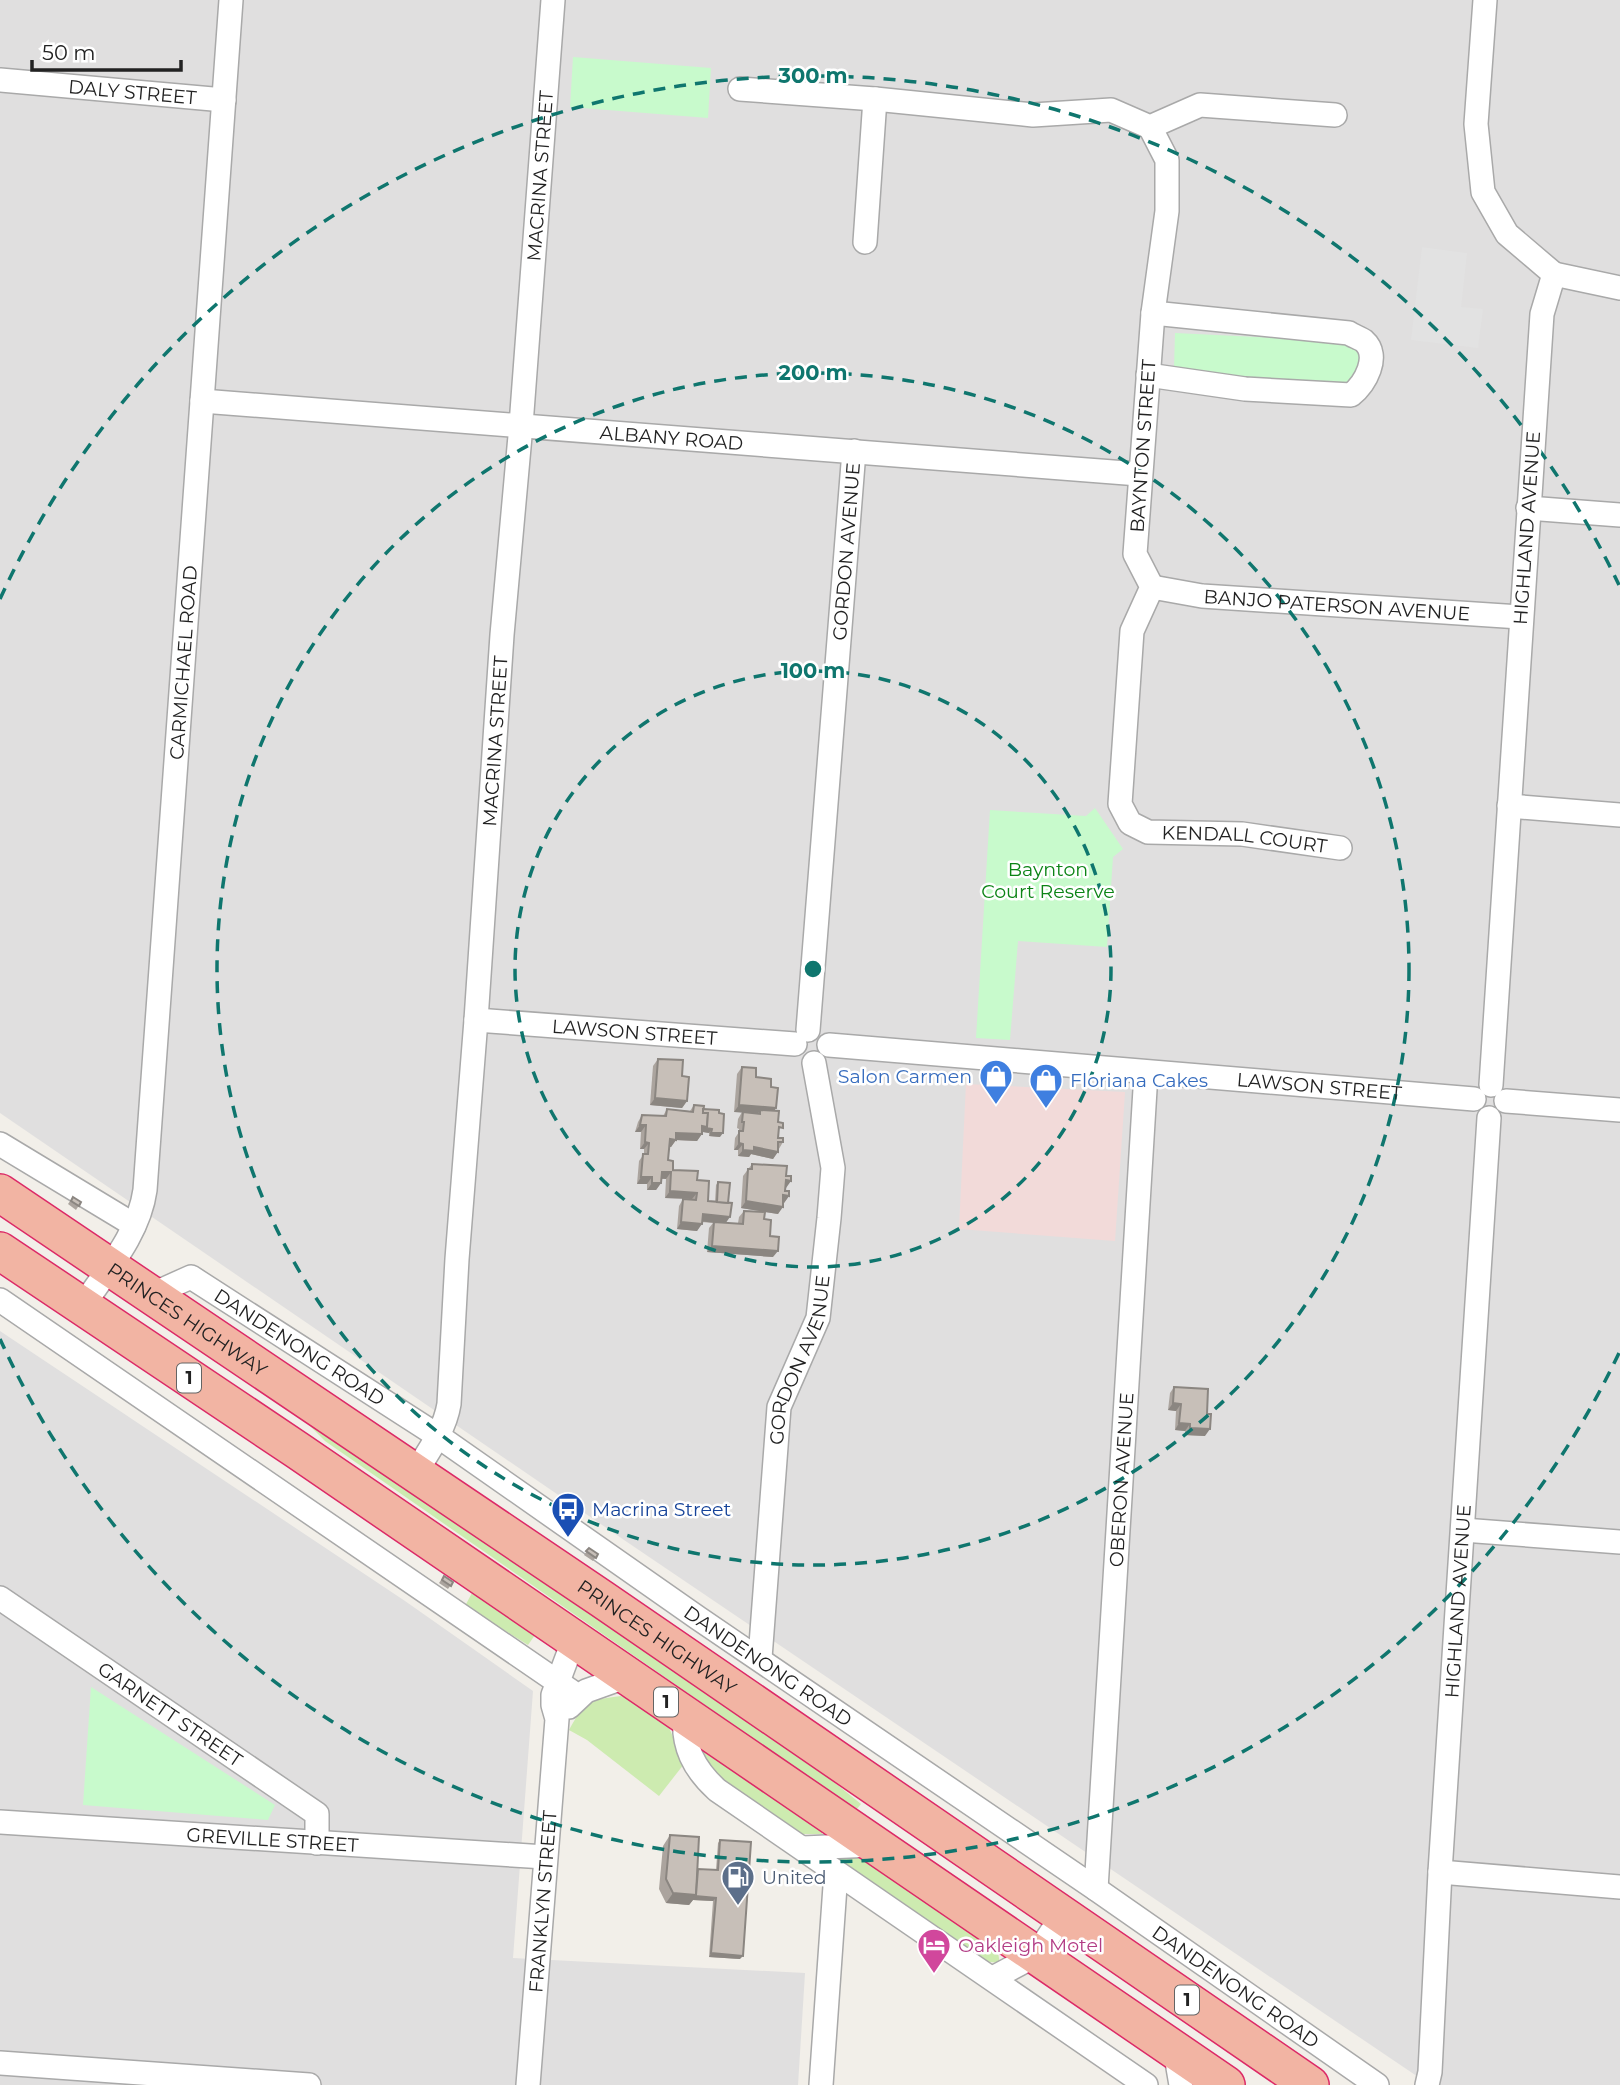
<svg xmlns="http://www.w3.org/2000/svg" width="1620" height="2085" font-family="Montserrat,sans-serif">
	<rect width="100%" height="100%" fill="#f2efe9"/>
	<!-- residential -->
	<g fill="#e0dfdf">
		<polygon points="0,0 1620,0 1620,2085 1430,2085 627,1542 0,1113"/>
		<polygon points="0,1331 405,1601 533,1691 513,1958 805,1973 798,2085 0,2085"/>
	</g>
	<!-- commercial -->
	<polygon fill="#f2dad9" points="966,1084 1125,1092 1115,1241 959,1229"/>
	<!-- grass -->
	<g fill="#cdebb0">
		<polygon points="291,1407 791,1747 861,1804 856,1810 325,1441"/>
		<polygon points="473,1591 535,1635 528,1645 465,1606"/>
		<path d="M 621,1696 L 641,1704 L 668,1725 L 684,1764 L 659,1796 L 587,1740 L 569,1730 C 585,1701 588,1700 621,1696 Z"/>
		<polygon points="700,1746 822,1826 822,1834 802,1834 709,1771 702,1760"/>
		<polygon points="828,1853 859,1855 997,1948 1000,1963 981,1961"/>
	</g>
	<!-- park -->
	<g fill="#c8facc">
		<polygon points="573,57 711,68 708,118 570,107"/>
		<polygon points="1175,333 1337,341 1357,347 1365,360 1347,386 1220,378 1174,368"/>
		<polygon points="1095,808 1123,849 1113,857 1107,947 1018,941 1010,1040 976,1038 990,810 1086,816"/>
		<polygon points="91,1687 275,1805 268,1820 83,1805"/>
	</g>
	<!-- parking -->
	<polygon fill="#e2e2e2" points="1422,247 1467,253 1461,307 1483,309 1478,348 1411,340"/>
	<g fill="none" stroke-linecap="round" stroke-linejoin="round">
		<defs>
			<g id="minor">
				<polyline points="1485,0 1476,124 1483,192 1507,234 1554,274 1542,314 1491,1085"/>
				<path id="s1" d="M 0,80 L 224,100"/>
				<polyline points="740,89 875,99 1033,115 1111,110 1150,127 1200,105 1335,115"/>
				<path id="s2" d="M 1150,127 L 1167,160 L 1167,211 L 1153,313 L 1135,554 L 1152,587 L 1132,631 L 1120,804 L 1130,823 L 1148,832 L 1242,834 L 1340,848"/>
				<polyline points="865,242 875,99"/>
				<polyline points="1554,274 1620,288"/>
				<path d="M 1148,375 L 1245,389 L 1351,395 C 1365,384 1381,356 1364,341 C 1360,338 1353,336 1349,333 L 1153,313"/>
				<path id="s3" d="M 202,401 L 1139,474"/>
				<polyline points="1528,508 1620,515"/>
				<path id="s4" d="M 1152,587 L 1202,596 L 1520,617"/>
				<polyline points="1509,806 1620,815"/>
				<path id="s5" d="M 476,1020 L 795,1044"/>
				<path id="s6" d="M 808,1030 L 854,451"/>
				<path id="s7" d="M 829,1045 L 1474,1099"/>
				<polyline points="1506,1101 1620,1110"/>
				<polyline points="0,1144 134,1225"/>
				<path id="s8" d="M 151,1295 L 191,1277 L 438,1436 L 698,1618 L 1096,1889 L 1377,2085"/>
				<polyline points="0,1300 578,1696"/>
				<path id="s9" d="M 82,1307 C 106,1271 139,1234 145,1190 L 231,0"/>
				<path id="s10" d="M 415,1473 C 429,1451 445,1429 449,1404 L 457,1259 L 476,1020 L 502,635 L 521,425 L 553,0"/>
				<polyline points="1463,1530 1620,1542"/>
				<path id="s11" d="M 0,1598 L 317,1814 L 317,1843"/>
				<path id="s12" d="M 760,1658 L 779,1407 L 818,1318 L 829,1218 L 833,1168 L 814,1063"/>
				<polyline points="569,1707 586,1691 628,1676"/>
				<path d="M 685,1715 C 682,1746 694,1769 717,1790 L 1146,2085"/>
				<path id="s13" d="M 0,1822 L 545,1857"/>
				<polyline points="803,1848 873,1845"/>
				<polyline points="1440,1872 1620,1887"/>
				<path id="s14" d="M 1096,1889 L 1146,1073"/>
				<polyline points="993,1978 1036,1955 1063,1915"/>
				<polyline points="1175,2050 1181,2085"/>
				<polyline points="0,2063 309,2085"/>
				<path id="s15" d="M 528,2085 L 557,1719 L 553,1705 L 553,1695 L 574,1639"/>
				<polyline points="821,2085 836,1872"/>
				<path id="s16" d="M 1427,2085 L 1430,2072 L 1440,1872 L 1489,1118"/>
			</g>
			<g id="trunk">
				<path id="s17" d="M 0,1193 L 602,1599 L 1310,2085"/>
				<polyline points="0,1251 297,1450 1226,2085"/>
			</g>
		</defs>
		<!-- minor casing -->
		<use href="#minor" stroke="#a9a9a9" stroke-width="26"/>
		<!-- trunk casing -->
		<use href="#trunk" stroke="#dc2a67" stroke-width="40"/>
		<!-- minor -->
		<use href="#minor" stroke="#fff" stroke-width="23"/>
		<!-- trunk -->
		<use href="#trunk" stroke="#f2b4a3" stroke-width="37"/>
	</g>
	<!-- wall -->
	<g fill="#aba49e">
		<polygon points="658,1059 682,1076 687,1101 682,1108 650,1105 653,1066"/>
		<polygon points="742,1067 771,1087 774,1111 778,1122 778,1138 783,1142 773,1159 751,1154 749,1157 738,1156 738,1150 734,1150 735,1138 739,1132 739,1129 737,1128 738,1119 742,1112 734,1112 737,1074"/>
		<polygon points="694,1105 703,1109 720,1137 709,1136 709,1133 703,1132 697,1141 676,1140 671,1147 669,1146 668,1160 673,1170 697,1180 708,1201 715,1202 716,1185 718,1182 726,1223 738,1223 739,1217 744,1211 764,1219 770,1236 773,1257 707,1252 709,1228 713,1223 702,1222 697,1231 677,1229 679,1206 683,1199 692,1199 665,1198 666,1179 662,1179 661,1183 656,1190 647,1190 647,1184 637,1184 639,1161 644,1154 644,1149 640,1149 641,1132 635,1132 638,1122 642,1115 663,1116 667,1109 690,1111"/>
		<polygon points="752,1164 786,1188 785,1188 785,1191 789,1196 784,1203 783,1202 778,1214 741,1208 743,1176"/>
		<polygon points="73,1197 81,1202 76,1210 68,1204"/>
		<polygon points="1174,1387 1205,1436 1185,1435 1185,1431 1175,1430 1176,1411 1168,1410 1170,1393"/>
		<polygon points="589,1548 598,1554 593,1561 584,1555"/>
		<polygon points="444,1576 453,1582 448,1589 439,1583"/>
		<polygon points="670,1835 698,1869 716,1870 718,1843 720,1840 740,1959 709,1957 713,1901 693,1900 689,1905 666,1903 659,1889 663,1846"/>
	</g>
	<!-- shaded-wall -->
	<g fill="#8b8681">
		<polygon points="655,1098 687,1101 682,1108 650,1105"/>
		<polygon points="739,1105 776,1108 772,1115 760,1110 758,1114 734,1112"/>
		<polygon points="640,1125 646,1125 641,1132 635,1132"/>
		<polygon points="702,1126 707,1127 712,1129 709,1133 703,1132 702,1133 697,1133"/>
		<polygon points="676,1133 702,1134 697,1141 676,1140 671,1147 665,1146 670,1139"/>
		<polygon points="711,1133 723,1133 720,1137 709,1136"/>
		<polygon points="645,1142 649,1143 644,1149 640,1149"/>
		<polygon points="739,1143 743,1144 738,1150 734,1150"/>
		<polygon points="754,1147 778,1152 773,1159 751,1154 749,1157 738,1156 743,1150"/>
		<polygon points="662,1172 671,1172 666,1179 657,1178"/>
		<polygon points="641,1177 652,1177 647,1184 637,1184"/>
		<polygon points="786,1180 791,1181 786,1188 781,1187"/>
		<polygon points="652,1183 661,1183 656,1190 647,1190"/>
		<polygon points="670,1191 697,1193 692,1199 665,1198"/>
		<polygon points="783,1195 789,1196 784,1203 778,1202"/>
		<polygon points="746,1201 783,1207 778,1214 741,1208"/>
		<polygon points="703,1214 730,1217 725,1224 698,1221"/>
		<polygon points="681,1222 702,1224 697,1231 677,1229"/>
		<polygon points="712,1246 778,1251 773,1257 707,1252"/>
		<polygon points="1173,1403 1181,1404 1176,1411 1168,1410"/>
		<polygon points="1179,1423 1190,1424 1185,1431 1175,1430"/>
		<polygon points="1190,1428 1210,1429 1205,1436 1185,1435"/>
		<polygon points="673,1893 696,1895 716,1898 713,1901 693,1900 689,1905 666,1903"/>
		<polygon points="711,1953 743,1956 740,1959 709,1957"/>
	</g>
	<!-- building -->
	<g fill="#c7bfb8" stroke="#8b8681" stroke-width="2">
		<polygon points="658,1059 683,1060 682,1076 689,1077 687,1101 655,1098"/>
		<polygon points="742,1067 756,1068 756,1077 771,1079 771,1087 778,1088 776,1108 739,1105"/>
		<polygon points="694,1105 704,1106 703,1113 708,1113 707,1127 702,1126 702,1134 676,1133 676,1140 670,1139 668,1160 673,1161 673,1170 698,1171 697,1180 709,1181 708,1201 732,1203 730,1217 703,1214 702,1224 681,1222 683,1199 696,1200 697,1193 670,1191 671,1172 662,1172 661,1183 652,1183 652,1177 641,1177 643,1154 648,1154 649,1143 645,1142 646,1125 640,1125 642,1115 666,1116 667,1109 693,1112"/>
		<polygon points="703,1109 719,1110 719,1113 724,1114 723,1133 711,1133 712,1129 706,1128 707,1127 708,1113 703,1113"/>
		<polygon points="760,1110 779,1111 778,1122 783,1123 783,1128 779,1127 778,1138 783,1138 783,1142 778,1142 778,1152 754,1147 754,1151 743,1150 743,1144 739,1143 739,1131 743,1131 744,1122 742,1122 743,1112 760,1114"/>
		<polygon points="752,1164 787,1166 786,1176 791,1176 791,1181 786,1180 785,1191 789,1191 789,1196 783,1195 783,1207 746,1201 748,1169 752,1169"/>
		<polygon points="718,1182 730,1183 728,1203 717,1202"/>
		<polygon points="73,1197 81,1202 79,1206 71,1201"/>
		<polygon points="744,1211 765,1212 764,1219 771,1220 770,1236 779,1237 778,1251 712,1246 714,1222 743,1224"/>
		<polygon points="1174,1387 1208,1389 1207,1414 1211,1414 1210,1429 1190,1428 1190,1424 1179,1423 1181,1404 1173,1403"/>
		<polygon points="589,1548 598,1554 596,1558 586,1551"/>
		<polygon points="444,1576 453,1582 451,1586 442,1580"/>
		<polygon points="670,1835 699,1837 696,1895 673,1893 666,1879"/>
		<polygon points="720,1840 751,1842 743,1956 711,1953 716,1898 695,1896 696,1895 698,1869 718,1870"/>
	</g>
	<!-- distance rings -->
	<g fill="none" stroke="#0f766e" stroke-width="3.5" stroke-dasharray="12 9">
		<circle cx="813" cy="969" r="298"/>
		<circle cx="813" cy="969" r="596"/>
		<path d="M1619 1353A893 893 0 0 1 0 1339M0 599A893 893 0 0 1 1619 585"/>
	</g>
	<!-- icons -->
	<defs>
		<symbol id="shop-pin" viewBox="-11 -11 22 30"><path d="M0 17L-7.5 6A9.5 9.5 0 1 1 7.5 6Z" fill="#3f7fe0" stroke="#fff"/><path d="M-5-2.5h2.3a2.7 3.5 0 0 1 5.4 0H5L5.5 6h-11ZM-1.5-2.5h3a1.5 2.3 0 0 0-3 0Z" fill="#fff"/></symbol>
		<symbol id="bus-pin" viewBox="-11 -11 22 30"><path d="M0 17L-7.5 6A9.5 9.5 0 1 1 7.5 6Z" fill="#1a4fb4" stroke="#fff"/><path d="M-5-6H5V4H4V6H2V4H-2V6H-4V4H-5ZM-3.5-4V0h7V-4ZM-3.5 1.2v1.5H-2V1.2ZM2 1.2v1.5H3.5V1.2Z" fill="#fff"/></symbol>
		<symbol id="fuel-pin" viewBox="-11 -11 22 30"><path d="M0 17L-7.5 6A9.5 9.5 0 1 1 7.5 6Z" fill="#5c6f8a" stroke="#fff"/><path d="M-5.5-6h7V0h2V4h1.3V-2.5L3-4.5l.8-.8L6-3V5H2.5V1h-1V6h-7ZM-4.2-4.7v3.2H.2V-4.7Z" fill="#fff"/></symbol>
		<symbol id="hotel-pin" viewBox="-11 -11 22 30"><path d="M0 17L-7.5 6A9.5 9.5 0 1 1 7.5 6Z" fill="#d1479c" stroke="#fff"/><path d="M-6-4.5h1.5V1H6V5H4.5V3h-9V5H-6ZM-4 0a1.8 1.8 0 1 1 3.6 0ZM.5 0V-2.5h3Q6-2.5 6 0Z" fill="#fff"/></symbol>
	</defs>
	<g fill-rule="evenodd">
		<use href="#shop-pin" x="977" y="1057" width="38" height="52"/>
		<use href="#shop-pin" x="1027" y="1061" width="38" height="52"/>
		<use href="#bus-pin" x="549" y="1490" width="38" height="52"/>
		<use href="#fuel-pin" x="719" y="1858" width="38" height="52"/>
		<use href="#hotel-pin" x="915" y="1926" width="38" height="52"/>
	</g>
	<g text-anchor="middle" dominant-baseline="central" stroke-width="5" stroke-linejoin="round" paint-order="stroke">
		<!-- shield labels -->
		<g fill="#fff" stroke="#646464" stroke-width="2">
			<rect x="177" y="1363.5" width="24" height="29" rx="5"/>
			<rect x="654" y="1687.5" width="24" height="29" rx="5"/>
			<rect x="1175" y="1985.5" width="24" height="29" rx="5"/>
		</g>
		<g font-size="18" font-weight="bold" fill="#222">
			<text x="189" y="1378">1</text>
			<text x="666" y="1702">1</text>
			<text x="1187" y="2000">1</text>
		</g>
		<!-- street labels -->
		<g font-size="19" fill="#222" stroke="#fff">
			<text stroke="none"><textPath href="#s1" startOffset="133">DALY STREET</textPath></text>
			<text stroke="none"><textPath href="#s10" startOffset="1309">MACRINA STREET</textPath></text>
			<text stroke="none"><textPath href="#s3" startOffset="471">ALBANY ROAD</textPath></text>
			<text transform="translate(1143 446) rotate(-86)">BAYNTON STREET</text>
			<text transform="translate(1527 528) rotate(-86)">HIGHLAND AVENUE</text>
			<text stroke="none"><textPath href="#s6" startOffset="480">GORDON AVENUE</textPath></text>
			<text stroke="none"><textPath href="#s4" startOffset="186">BANJO PATERSON AVENUE</textPath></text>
			<text stroke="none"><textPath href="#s9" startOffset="663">CARMICHAEL ROAD</textPath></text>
			<text stroke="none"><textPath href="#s10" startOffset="742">MACRINA STREET</textPath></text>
			<text stroke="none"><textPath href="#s2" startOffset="830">KENDALL COURT</textPath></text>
			<text stroke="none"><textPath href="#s5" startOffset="159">LAWSON STREET</textPath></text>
			<text stroke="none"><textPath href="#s7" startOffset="492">LAWSON STREET</textPath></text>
			<text stroke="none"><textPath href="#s17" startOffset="226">PRINCES HIGHWAY</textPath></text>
			<text stroke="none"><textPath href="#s8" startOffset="173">DANDENONG ROAD</textPath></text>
			<text stroke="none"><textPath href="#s12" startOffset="303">GORDON AVENUE</textPath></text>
			<text stroke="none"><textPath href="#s14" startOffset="410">OBERON AVENUE</textPath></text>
			<text stroke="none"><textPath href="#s16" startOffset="485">HIGHLAND AVENUE</textPath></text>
			<text stroke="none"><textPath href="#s17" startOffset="793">PRINCES HIGHWAY</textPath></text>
			<text stroke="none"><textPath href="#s8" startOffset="740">DANDENONG ROAD</textPath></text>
			<text stroke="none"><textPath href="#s11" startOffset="206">GARNETT STREET</textPath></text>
			<text stroke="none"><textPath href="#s13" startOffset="273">GREVILLE STREET</textPath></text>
			<text stroke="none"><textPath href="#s15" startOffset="184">FRANKLYN STREET</textPath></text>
			<text stroke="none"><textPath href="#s8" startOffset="1307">DANDENONG ROAD</textPath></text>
		</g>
		<!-- park labels -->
		<g font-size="19" fill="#0c8416" stroke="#fff">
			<text x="1048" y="869">Baynton<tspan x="1048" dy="22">Court Reserve</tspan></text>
		</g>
		<!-- shop labels -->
		<g font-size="19" fill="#366cbe" stroke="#fff" text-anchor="end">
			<text x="972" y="1076">Salon Carmen</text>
			<text x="1070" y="1080" text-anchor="start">Floriana Cakes</text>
		</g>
		<!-- transit labels -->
		<g font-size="19" fill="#164399" stroke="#fff" text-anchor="start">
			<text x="592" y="1509">Macrina Street</text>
		</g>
		<!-- service labels -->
		<g font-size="19" fill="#4e5e75" stroke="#fff" text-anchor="start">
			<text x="762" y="1877">United</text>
		</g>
		<!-- hotel labels -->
		<g font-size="19" fill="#b23c85" stroke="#fff" text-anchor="start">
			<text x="958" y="1945">Oakleigh Motel</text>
		</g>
	</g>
	<circle cx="813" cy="969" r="10" fill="#0f766e" stroke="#fff" stroke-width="3.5"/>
	<g font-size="21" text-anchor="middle" font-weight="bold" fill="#0f766e" stroke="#fff" stroke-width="5" stroke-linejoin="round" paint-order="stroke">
		<text x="813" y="83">300 m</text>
		<text x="813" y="380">200 m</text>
		<text x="813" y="678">100 m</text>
	</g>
	<!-- scale -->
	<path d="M32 60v10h149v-10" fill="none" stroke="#222222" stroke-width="3.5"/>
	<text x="42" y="60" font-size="21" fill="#222222" stroke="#ffffff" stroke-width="5" paint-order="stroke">50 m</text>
</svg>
